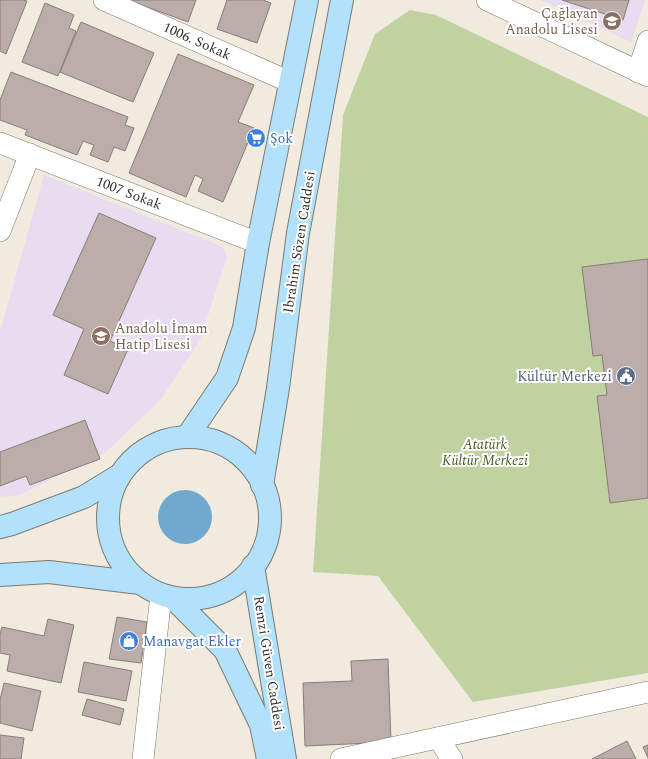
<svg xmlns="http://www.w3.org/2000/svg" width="648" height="759" font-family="Spectral,serif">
	<rect width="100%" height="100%" fill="#f1eadf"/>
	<!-- education -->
	<g fill="#e8dcf0">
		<polygon points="541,0 645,0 631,42"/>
		<polygon points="44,175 223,247 227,257 200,340 161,399 106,452 20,495 0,497 0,332"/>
	</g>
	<!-- green -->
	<polygon fill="#c0d2a0" points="410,10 436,15 648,117 648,673 473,702 378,576 313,572 343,115 375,34"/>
	<!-- water -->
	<circle fill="#6fa9d0" cx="185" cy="517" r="27"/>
	<!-- building -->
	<g fill="#baadaa" stroke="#897c79">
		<polygon points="0,0 23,0 27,1 6,54 0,51"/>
		<polygon points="128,0 196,0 188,22"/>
		<polygon points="227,0 263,0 271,3 257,43 217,29"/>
		<polygon points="562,0 629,0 623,20"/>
		<polygon points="45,3 74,15 69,28 76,31 58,76 22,62"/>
		<polygon points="81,22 154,53 133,102 60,72"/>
		<polygon points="178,54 254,85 238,122 254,128 223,202 198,191 203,179 195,175 186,197 129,173"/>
		<polygon points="11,72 128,117 125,125 134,128 125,151 114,147 108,162 90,155 94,145 83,141 77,155 25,135 27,130 0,120 0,100"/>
		<polygon points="99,213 156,238 110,341 128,349 108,394 64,375 84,329 53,315"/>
		<polygon points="648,259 648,498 610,503 597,396 607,395 602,355 593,356 582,267"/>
		<polygon points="85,420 100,459 30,485 26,476 0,486 0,452"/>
		<polygon points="117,617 147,622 141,663 109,659"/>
		<polygon points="48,619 74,625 61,683 7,671 10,655 0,653 0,634 2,627 44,636"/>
		<polygon points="388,659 391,742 305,746 303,683 352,681 351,661"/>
		<polygon points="84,662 132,671 126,701 78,692"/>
		<polygon points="4,683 41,691 32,731 0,723 0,700"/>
		<polygon points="87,699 124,709 120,725 82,715"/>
		<polygon points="0,735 24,738 21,759 0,759"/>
		<polygon points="627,741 636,759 592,759"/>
		<polygon points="648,745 648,758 643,747"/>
	</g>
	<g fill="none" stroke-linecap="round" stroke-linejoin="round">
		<defs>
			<g id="street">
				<polyline points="104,0 290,82"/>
				<polyline points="487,0 648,76"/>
				<polyline points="638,72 648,41"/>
				<polyline points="0,143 258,243"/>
				<polyline points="0,231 30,154"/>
				<polyline points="438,738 452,759"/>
				<polyline points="143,759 161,595"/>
				<polyline points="341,759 648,692"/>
			</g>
			<g id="secondary">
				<polyline points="187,437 227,378 244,328 258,243 307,0"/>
				<circle cx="189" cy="518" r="81"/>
				<polyline points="262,485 278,388 298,233 342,0"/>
				<polyline points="0,527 12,524 84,497 120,475"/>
				<polyline points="253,566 285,759"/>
				<polyline points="0,575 49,572 140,583"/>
				<polyline points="173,598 225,650 261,725 268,759"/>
			</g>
		</defs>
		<!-- street casing -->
		<use href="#street" stroke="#7e796f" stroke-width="22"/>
		<!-- secondary casing -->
		<use href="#secondary" stroke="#7e796f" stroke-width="24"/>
		<!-- street -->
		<use href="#street" stroke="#fff" stroke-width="21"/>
		<!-- secondary -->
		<use href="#secondary" stroke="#b2e1fc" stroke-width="22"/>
	</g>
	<!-- icons -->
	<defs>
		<symbol id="school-disc" viewBox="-11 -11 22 22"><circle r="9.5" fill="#8d6e63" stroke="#fff"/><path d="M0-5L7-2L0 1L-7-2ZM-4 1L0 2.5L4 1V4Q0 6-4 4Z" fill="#fff"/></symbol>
		<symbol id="supermarket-disc" viewBox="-11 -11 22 22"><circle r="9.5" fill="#3f7fe0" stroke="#fff"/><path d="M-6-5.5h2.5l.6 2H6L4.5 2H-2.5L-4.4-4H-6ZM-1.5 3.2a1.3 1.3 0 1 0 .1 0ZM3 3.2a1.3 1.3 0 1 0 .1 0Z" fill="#fff"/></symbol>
		<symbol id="civic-disc" viewBox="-11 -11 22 22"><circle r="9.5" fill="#5c6f8a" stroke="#fff"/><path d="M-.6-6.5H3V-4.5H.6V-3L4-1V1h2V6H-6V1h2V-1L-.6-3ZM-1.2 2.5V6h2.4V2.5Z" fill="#fff"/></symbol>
		<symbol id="shop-disc" viewBox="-11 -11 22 22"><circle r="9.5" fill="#3f7fe0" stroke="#fff"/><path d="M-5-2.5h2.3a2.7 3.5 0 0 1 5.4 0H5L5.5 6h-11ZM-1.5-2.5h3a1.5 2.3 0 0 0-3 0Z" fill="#fff"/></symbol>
	</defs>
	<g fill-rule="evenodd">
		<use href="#school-disc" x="601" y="10" width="22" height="22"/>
		<use href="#supermarket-disc" x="245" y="127" width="22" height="22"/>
		<use href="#school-disc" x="90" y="325" width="22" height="22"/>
		<use href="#civic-disc" x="615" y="365" width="22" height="22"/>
		<use href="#shop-disc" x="118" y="630" width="22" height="22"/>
	</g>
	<g text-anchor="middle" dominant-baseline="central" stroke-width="4" stroke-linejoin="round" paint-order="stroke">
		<!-- education labels -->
		<g font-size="14" fill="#785e54" stroke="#fff" text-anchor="end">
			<text x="598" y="13">Çağlayan<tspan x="598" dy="16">Anadolu Lisesi</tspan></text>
			<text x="115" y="328" text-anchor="start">Anadolu İmam<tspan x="115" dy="16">Hatip Lisesi</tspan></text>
		</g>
		<!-- street labels -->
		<g font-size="14" fill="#33302c" stroke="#fff">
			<text transform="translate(197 41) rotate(24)">1006. Sokak</text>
			<text transform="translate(129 193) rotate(21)">1007 Sokak</text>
			<text transform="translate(299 242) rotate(-81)">Ibrahim Sözen Caddesi</text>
			<text transform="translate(269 663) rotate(81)">Remzi Güven Caddesi</text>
		</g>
		<!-- shop labels -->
		<g font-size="14" fill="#366cbe" stroke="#fff" text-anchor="start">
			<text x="270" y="138">Şok</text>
			<text x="143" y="641">Manavgat Ekler</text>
		</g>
		<!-- service labels -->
		<g font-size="14" fill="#4e5e75" stroke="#fff" text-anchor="end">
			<text x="612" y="376">Kültür Merkezi</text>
		</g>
		<!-- park labels -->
		<g font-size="14" font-style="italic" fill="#4a5d1e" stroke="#fff">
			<text x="485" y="444">Atatürk<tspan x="485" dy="16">Kültür Merkezi</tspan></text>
		</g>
	</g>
</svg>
